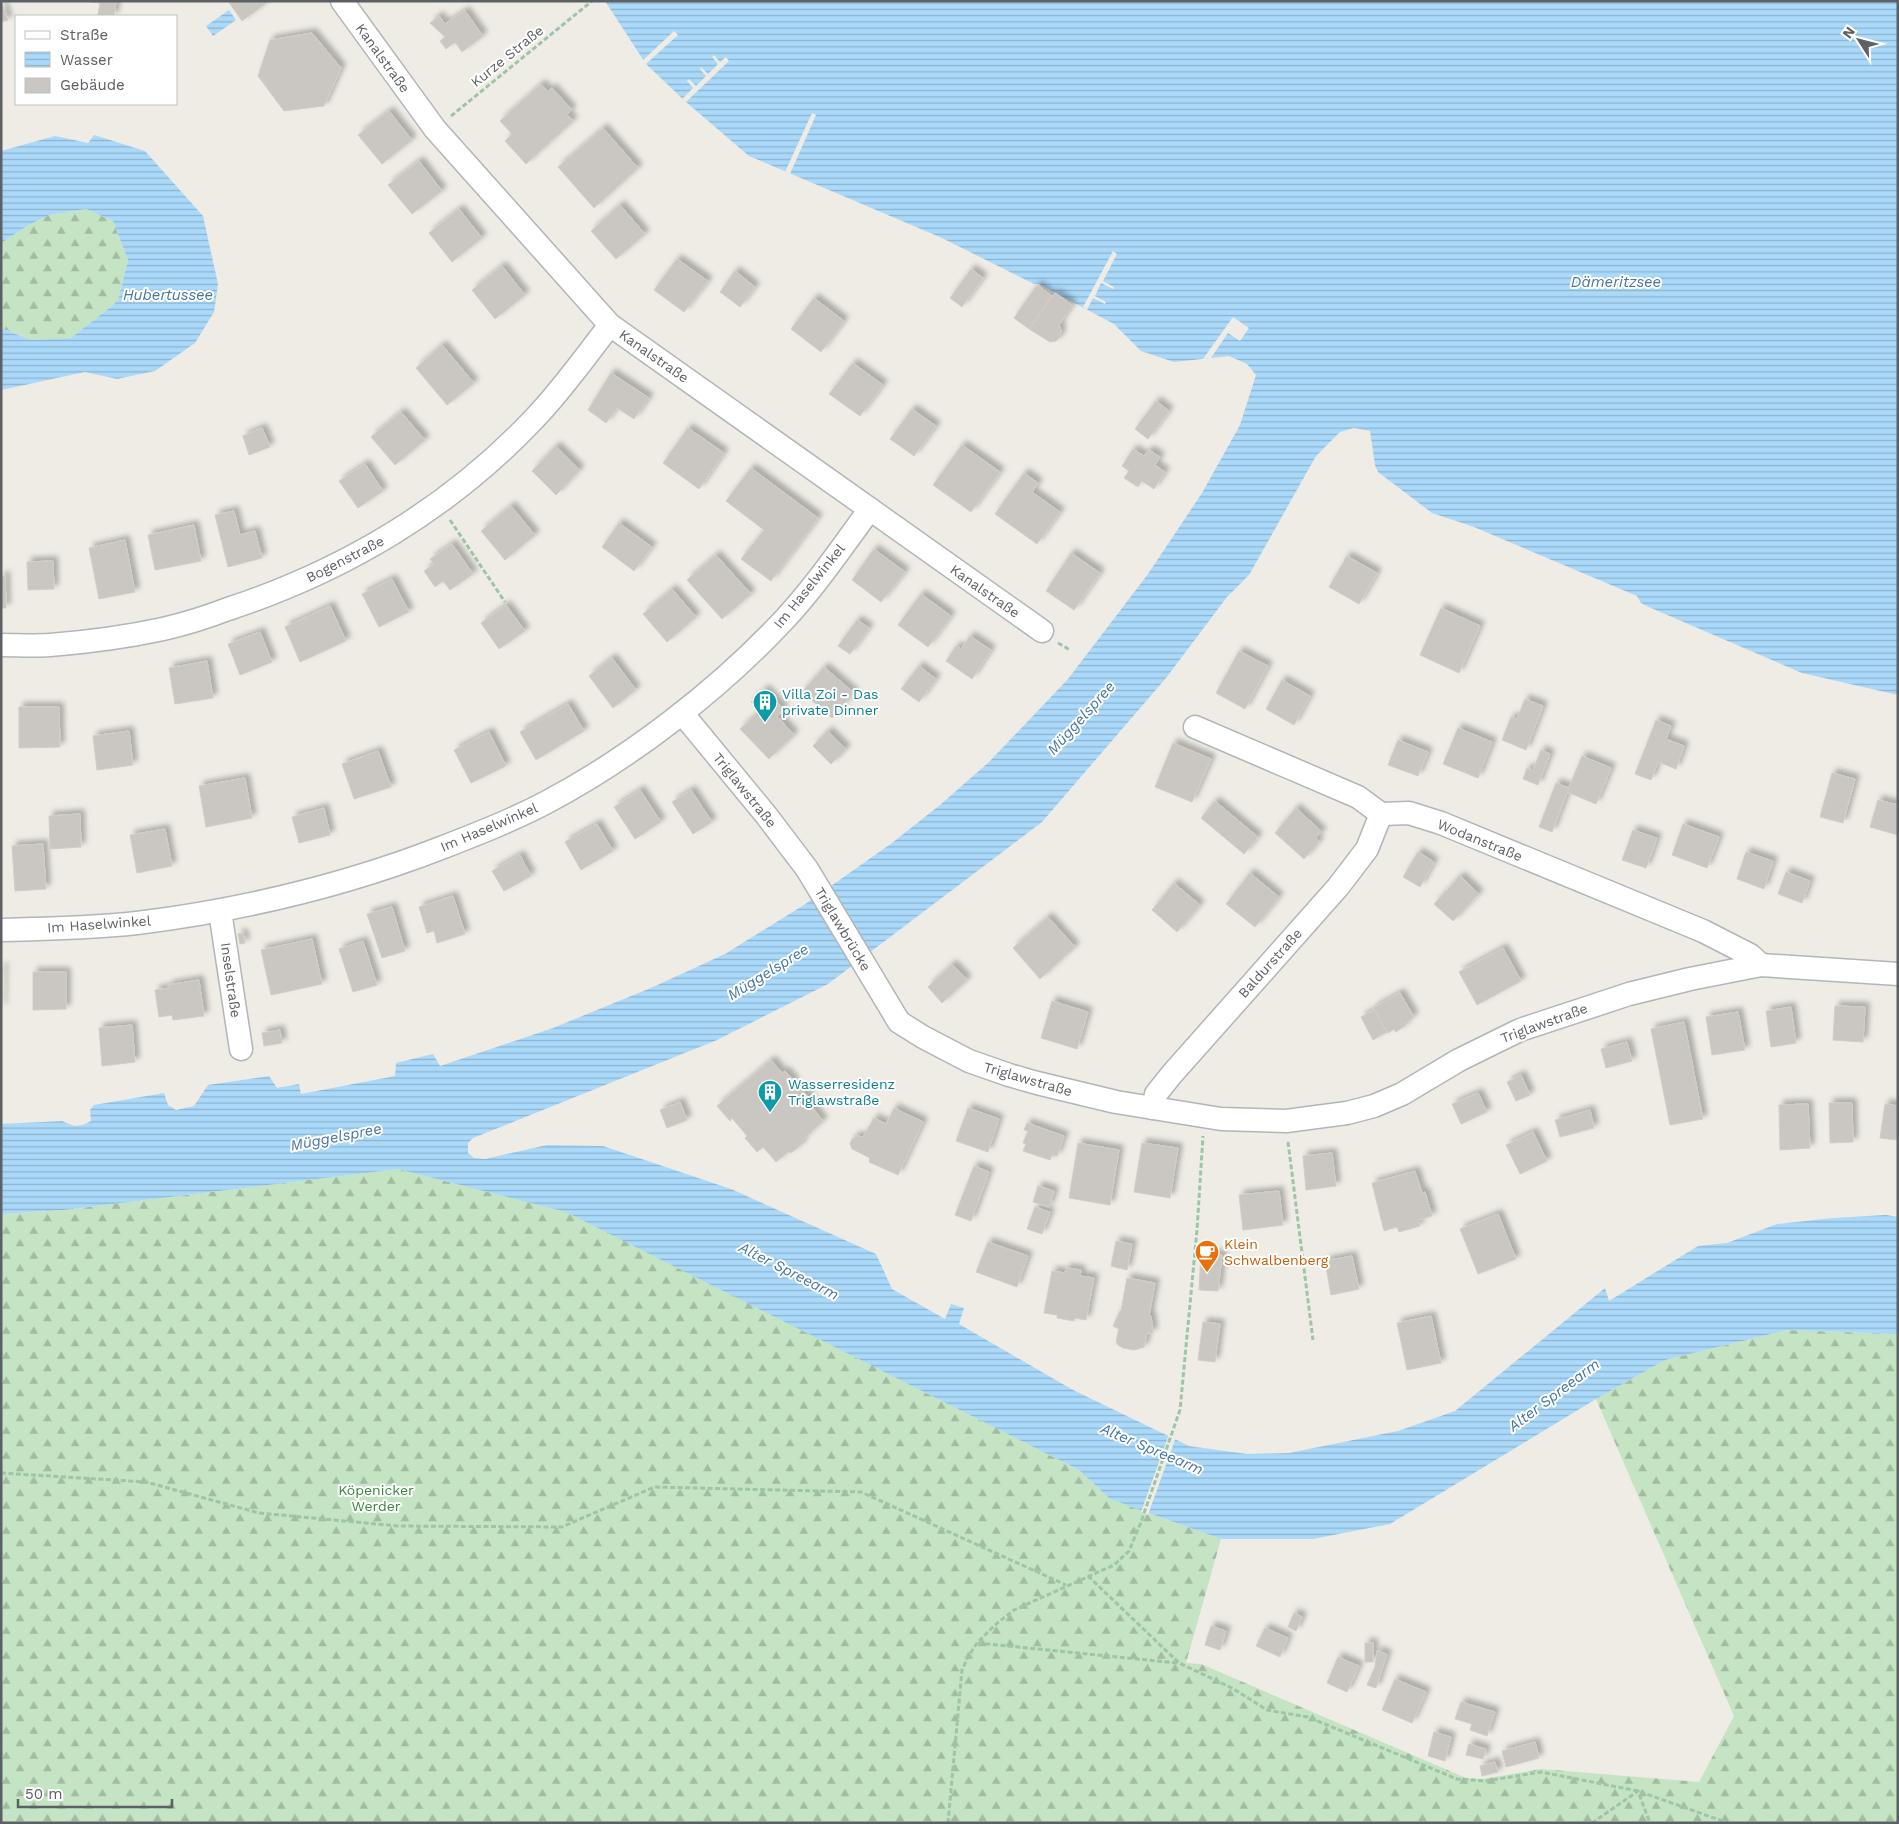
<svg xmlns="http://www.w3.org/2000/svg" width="1899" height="1824" font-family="'Work Sans',sans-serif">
	<defs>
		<pattern id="forest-firs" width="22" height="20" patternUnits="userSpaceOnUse" patternTransform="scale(1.25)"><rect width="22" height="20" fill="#c4e4c3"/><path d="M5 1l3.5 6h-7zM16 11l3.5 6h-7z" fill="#a2bca2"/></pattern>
		<pattern id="water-rules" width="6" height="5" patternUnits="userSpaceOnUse" patternTransform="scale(1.25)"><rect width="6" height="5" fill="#aad9f9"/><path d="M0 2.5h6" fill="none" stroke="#8eb3cd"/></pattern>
		<filter id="shadow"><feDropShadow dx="4.5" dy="-4.5" stdDeviation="2.5" flood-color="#0004"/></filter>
	</defs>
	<rect width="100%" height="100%" fill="#eeece5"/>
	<!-- forest -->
	<g fill="url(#forest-firs)">
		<polygon points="86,209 113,221 128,260 118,301 71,338 31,340 1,328 1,243 27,226 49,215"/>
		<polygon points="398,1169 567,1212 1079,1470 1110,1499 1221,1539 1186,1663 1201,1664 1466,1778 1482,1779 1541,1769 1699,1782 1734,1716 1596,1399 1665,1360 1787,1330 1898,1334 1898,1823 1,1823 1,1214 64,1210"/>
	</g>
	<!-- water -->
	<g fill="url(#water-rules)">
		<polygon points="605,1 1898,1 1898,695 1802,673 1651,608 1641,603 1637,596 1474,527 1432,513 1378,472 1375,465 1370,431 1354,428 1340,432 1316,456 1249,575 1227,597 1166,678 1042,822 828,984 717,1040 473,1138 468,1143 468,1153 474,1158 485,1159 547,1145 603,1146 731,1189 876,1254 892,1289 945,1319 951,1304 964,1308 959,1324 1073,1390 1189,1446 1247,1454 1289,1453 1398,1431 1455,1411 1605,1288 1609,1301 1698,1246 1727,1243 1777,1224 1833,1218 1886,1215 1898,1217 1898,1334 1787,1330 1665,1360 1596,1399 1390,1524 1313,1539 1221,1539 1110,1499 1079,1470 566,1212 398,1169 64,1210 1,1214 1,1124 62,1121 74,1126 83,1125 91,1121 90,1110 94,1105 164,1093 168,1105 176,1110 194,1106 208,1085 269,1076 277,1088 299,1084 301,1094 395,1076 396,1063 433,1054 440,1066 553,1028 653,987 725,954 804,905 892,843 940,805 989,762 1068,679 1148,574 1202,493 1240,425 1256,375 1247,364 1229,356 1174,362 1141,351 1114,324 1039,284 1034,284 942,238 749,156 686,102 646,64"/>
		<polygon points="229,10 236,20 213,36 206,26"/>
		<polygon points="94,135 145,151 203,216 218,284 214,312 195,343 155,371 117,379 85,372 1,390 1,328 31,340 71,338 118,301 128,260 113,221 86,209 49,215 27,226 1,243 1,151 55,136 88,143"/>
	</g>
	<!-- pier -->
	<g fill="#eeece5">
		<polygon points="674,31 678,35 646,64 642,61"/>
		<polygon points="714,55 720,62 726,57 729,61 686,102 682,99 693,88 687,81 689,79 696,86 706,76 700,69 701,67 708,74 718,64 712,57"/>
		<polygon points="812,113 816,115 790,174 785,172"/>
		<polygon points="1113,251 1117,254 1103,281 1114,287 1113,289 1101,283 1095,296 1106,302 1105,304 1093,298 1087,310 1083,307"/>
		<polygon points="1233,317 1249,328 1240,341 1228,333 1211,358 1203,359"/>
		<polygon points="1169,1434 1176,1437 1148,1515 1141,1512"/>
	</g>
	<!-- building -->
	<g fill="#cac7c2" stroke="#d2cdc4" filter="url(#shadow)">
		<polygon points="1,1 8,20 1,22"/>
		<polygon points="83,1 116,1 114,16 98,15 100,3"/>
		<polygon points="228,1 269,1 242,21"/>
		<polygon points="465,11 483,36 462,52 455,42 446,49 440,41 445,37 430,23 439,16 445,24"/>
		<polygon points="312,33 341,68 324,106 284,111 258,76 270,40"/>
		<polygon points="541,84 548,91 552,88 572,110 567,114 573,121 526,164 505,141 512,134 500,121"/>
		<polygon points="389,111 412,140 382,164 358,135"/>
		<polygon points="603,128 638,168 594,208 558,167"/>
		<polygon points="419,161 442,191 412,214 388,185"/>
		<polygon points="620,205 645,234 616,259 591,231"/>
		<polygon points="459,209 482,238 452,262 429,233"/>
		<polygon points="677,259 708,281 684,312 654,290"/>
		<polygon points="502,266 525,295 495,319 472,290"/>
		<polygon points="971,269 983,278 962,307 950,298"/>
		<polygon points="735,271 755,287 740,307 720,292"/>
		<polygon points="1037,285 1052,296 1029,329 1014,318"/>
		<polygon points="1055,293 1072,305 1059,325 1061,330 1060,337 1056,341 1050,342 1029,329"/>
		<polygon points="814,298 844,321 821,352 791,329"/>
		<polygon points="442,345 474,383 447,405 416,368"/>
		<polygon points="853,363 883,385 860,416 829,394"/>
		<polygon points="611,373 649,398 634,419 617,408 606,423 588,410"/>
		<polygon points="1156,401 1169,411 1148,439 1135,429"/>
		<polygon points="912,409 936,426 914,456 890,439"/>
		<polygon points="401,412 425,440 395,465 371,437"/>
		<polygon points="262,428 270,447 249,455 243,436"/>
		<polygon points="688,428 724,453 699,489 663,463"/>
		<polygon points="962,445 1000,472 971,512 933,485"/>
		<polygon points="556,446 580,470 556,495 532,471"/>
		<polygon points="1133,449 1144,456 1149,450 1160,457 1155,465 1165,472 1154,489 1142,481 1138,487 1124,478 1129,471 1122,466"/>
		<polygon points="365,464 383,491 358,508 339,481"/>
		<polygon points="751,468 818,518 771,581 741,559 764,530 726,501"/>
		<polygon points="1024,473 1038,483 1032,492 1060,512 1037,544 995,514"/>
		<polygon points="511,506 535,535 505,560 481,531"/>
		<polygon points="234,511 240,535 255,531 262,558 228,567 215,515"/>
		<polygon points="619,523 652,547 634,571 602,547"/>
		<polygon points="194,525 201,561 155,570 148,535"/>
		<polygon points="125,540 135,592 99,599 89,548"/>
		<polygon points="452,544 473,574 450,590 443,581 435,587 424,571 434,564 430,559"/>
		<polygon points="874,549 905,572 881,602 852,580"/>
		<polygon points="1071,553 1100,573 1074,610 1046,591"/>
		<polygon points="716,555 751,594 722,619 687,580"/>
		<polygon points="1347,556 1377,573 1359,604 1329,587"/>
		<polygon points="53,561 54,589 28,590 27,562"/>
		<polygon points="1,576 5,576 6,608 1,608"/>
		<polygon points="392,579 409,612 379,627 362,594"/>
		<polygon points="672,589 696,617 667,642 643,614"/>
		<polygon points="921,594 951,616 928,647 898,625"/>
		<polygon points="506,605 525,631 499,649 481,623"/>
		<polygon points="330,606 346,641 300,662 285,627"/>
		<polygon points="1441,608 1480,626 1459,673 1420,655"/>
		<polygon points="857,620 869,628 850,654 838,646"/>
		<polygon points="260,632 272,662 240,675 228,644"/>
		<polygon points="970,636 991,650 972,679 946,661 956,646 961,649"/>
		<polygon points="1239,651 1268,666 1245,709 1216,693"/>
		<polygon points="612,658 636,690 613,708 589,676"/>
		<polygon points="207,661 213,698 175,704 169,668"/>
		<polygon points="919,666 936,679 919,702 901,689"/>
		<polygon points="824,667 854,693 832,718 802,692"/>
		<polygon points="1282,680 1310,696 1294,725 1266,709"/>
		<polygon points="765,689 784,710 777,716 794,735 769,759 740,729 760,711 751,702"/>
		<polygon points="1525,699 1543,706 1526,750 1502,740 1511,717 1517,719"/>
		<polygon points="568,704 584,731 536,760 520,732"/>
		<polygon points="19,707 59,707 60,747 19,748"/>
		<polygon points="1656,720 1671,726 1666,739 1684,746 1676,769 1658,762 1651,780 1635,774"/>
		<polygon points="1458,728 1492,742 1478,778 1443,764"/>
		<polygon points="129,731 133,765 97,770 93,736"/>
		<polygon points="828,731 846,749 831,764 813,746"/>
		<polygon points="489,732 506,766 471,783 454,750"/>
		<polygon points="1398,740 1428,752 1418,776 1388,765"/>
		<polygon points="1173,743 1211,759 1192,802 1155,787"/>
		<polygon points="1541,750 1550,754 1538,785 1523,779 1527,768 1533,770"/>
		<polygon points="378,751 391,787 354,799 342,764"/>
		<polygon points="1582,756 1611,768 1596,804 1567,792"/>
		<polygon points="1832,773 1855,779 1843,823 1820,817"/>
		<polygon points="245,778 252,818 206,827 199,786"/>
		<polygon points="1556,783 1569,788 1552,832 1539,827"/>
		<polygon points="640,790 661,822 635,839 614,807"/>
		<polygon points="691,790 712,822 693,834 672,802"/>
		<polygon points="1878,800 1898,805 1898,835 1870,827"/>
		<polygon points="1215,801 1258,837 1244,854 1201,818"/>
		<polygon points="324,808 330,835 299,843 292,817"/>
		<polygon points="1296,808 1322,832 1316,838 1319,842 1304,859 1275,833"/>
		<polygon points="80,814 81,847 50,849 49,816"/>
		<polygon points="597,824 613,851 581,870 565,842"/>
		<polygon points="1683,824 1719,837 1707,868 1672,855"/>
		<polygon points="165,829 172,866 137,873 130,835"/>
		<polygon points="1633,830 1657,838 1646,868 1622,860"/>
		<polygon points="43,844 46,889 15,891 12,846"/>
		<polygon points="1418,852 1434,862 1420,887 1403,877"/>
		<polygon points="1746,852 1773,861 1764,889 1737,879"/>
		<polygon points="520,855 531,876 504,891 492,871"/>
		<polygon points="1786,872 1810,881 1802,903 1778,894"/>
		<polygon points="1250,873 1279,897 1255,927 1226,904"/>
		<polygon points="1460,876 1479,894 1453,921 1434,904"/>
		<polygon points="1174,883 1200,905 1177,932 1152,910"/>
		<polygon points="453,896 465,934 437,943 434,931 427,933 419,907"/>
		<polygon points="392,907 405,951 382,958 367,914"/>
		<polygon points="1048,917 1075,947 1040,979 1013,948"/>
		<polygon points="243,933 245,943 240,944 238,934"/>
		<polygon points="312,939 322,984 271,995 261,950"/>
		<polygon points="363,941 377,985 353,992 339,949"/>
		<polygon points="1503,948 1521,981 1477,1005 1459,972"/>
		<polygon points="952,964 967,980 942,1003 928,987"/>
		<polygon points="1,967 3,967 2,1008 1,1008"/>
		<polygon points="33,972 66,972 66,1009 33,1010"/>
		<polygon points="199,980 204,1016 173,1020 172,1015 159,1017 155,990 169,988 168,985"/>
		<polygon points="1400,993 1414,1017 1405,1023 1406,1025 1396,1032 1394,1029 1388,1033 1373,1008"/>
		<polygon points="1052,1001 1088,1012 1077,1049 1041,1038"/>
		<polygon points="1835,1006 1865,1007 1863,1042 1833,1040"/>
		<polygon points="1791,1007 1796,1043 1771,1047 1766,1011"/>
		<polygon points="1374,1010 1387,1032 1373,1040 1361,1017"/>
		<polygon points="1738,1012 1745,1050 1712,1055 1706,1017"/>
		<polygon points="1684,1022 1703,1119 1670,1125 1651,1029"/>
		<polygon points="132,1025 135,1062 102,1066 99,1028"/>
		<polygon points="280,1030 282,1043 264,1046 262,1033"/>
		<polygon points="1627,1042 1632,1061 1606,1068 1601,1049"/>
		<polygon points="771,1060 782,1073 785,1071 795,1082 792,1084 798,1092 801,1089 815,1105 812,1107 823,1121 801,1141 803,1143 791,1153 789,1151 776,1162 763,1147 757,1152 745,1138 747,1136 732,1118 730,1121 717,1106"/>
		<polygon points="1521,1075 1530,1095 1516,1101 1507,1082"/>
		<polygon points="1478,1093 1487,1112 1461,1124 1452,1104"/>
		<polygon points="680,1102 687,1120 667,1128 660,1110"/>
		<polygon points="1829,1103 1852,1103 1853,1142 1830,1143"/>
		<polygon points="1808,1104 1810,1148 1780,1150 1779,1105"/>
		<polygon points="1885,1104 1898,1106 1898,1140 1880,1138"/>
		<polygon points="894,1108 923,1122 898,1175 869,1162 870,1158 852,1149 850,1144 852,1139 857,1136 863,1137 874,1118 886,1124"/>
		<polygon points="968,1108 999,1119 988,1152 956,1141"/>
		<polygon points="1590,1110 1594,1128 1560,1137 1555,1120"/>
		<polygon points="1027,1123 1064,1136 1057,1156 1052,1155 1050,1160 1023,1151 1026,1144 1023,1143 1028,1131 1024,1130"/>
		<polygon points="1533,1132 1547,1161 1520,1174 1506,1145"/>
		<polygon points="1078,1143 1119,1150 1110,1205 1069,1198"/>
		<polygon points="1142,1143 1178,1148 1170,1198 1134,1192"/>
		<polygon points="1332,1153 1336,1186 1306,1190 1303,1156"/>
		<polygon points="974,1166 989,1172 971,1221 955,1215"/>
		<polygon points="1415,1171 1422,1193 1425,1192 1432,1216 1418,1220 1420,1226 1399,1232 1397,1227 1384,1231 1372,1183"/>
		<polygon points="1038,1186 1054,1191 1049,1207 1033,1202"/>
		<polygon points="1279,1191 1283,1225 1243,1230 1239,1195"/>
		<polygon points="1035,1207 1050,1212 1042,1234 1027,1229"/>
		<polygon points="1498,1214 1516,1259 1478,1274 1460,1229"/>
		<polygon points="1116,1241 1132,1244 1127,1270 1111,1266"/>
		<polygon points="988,1242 1028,1256 1017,1287 976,1272"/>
		<polygon points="1201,1253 1222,1255 1218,1291 1199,1290"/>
		<polygon points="1352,1256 1359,1289 1331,1295 1325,1261"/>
		<polygon points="1066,1268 1081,1270 1080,1276 1094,1278 1086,1320 1075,1318 1074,1321 1057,1318 1057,1315 1044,1313 1052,1271 1065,1273"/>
		<polygon points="1127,1278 1155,1283 1149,1316 1151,1316 1153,1333 1147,1333 1144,1347 1134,1350 1123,1348 1118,1345 1116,1342 1119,1329 1113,1326 1120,1311 1121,1311"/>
		<polygon points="1431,1316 1441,1363 1407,1370 1397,1323"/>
		<polygon points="1203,1322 1220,1324 1215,1362 1198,1360"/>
		<polygon points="1294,1613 1302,1617 1296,1631 1288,1627"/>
		<polygon points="1211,1626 1226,1631 1220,1650 1205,1645"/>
		<polygon points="1265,1628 1288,1638 1280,1657 1256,1646"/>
		<rect x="1365" y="1643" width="8" height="19"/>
		<polygon points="1377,1651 1387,1654 1376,1688 1367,1685 1375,1667"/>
		<polygon points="1338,1657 1359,1666 1347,1692 1327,1683"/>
		<polygon points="1395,1679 1426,1692 1412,1723 1382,1710"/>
		<polygon points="1461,1702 1495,1712 1487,1736 1470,1730 1472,1724 1455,1719"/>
		<polygon points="1434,1732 1451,1737 1445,1761 1428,1756"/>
		<polygon points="1535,1742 1539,1758 1506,1767 1502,1751"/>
		<polygon points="1469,1744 1486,1749 1483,1759 1466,1755"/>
		<polygon points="1495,1762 1498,1772 1482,1776 1480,1766"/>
	</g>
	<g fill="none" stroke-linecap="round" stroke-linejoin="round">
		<defs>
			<g id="street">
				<polyline points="342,1 435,129 610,325 1042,631"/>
				<path d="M 1,645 C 18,645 34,646 50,645 C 88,642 126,637 163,629 C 185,624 207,617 228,609 C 344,571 450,508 534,419 C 562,390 585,357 610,325"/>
				<polyline points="682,713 766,815 807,869 899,1022 923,1037 969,1061 1009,1075 1037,1083 1116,1102 1221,1119 1286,1121 1347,1113 1374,1106 1402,1094 1459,1060 1520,1030 1629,994 1690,979 1761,965 1898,974"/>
				<polyline points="1195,727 1358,797 1381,814 1409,813 1441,823 1703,931 1750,955 1761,965"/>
				<polyline points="220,911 241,1049"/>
				<path d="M 1,930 C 46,929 93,928 137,923 C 241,910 343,886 441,848 C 477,834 513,820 547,802 C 632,757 718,690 783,621 C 815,587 842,547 870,509"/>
				<polyline points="1153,1108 1156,1094 1172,1074 1338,887 1367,849 1381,814"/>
			</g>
		</defs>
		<!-- street casing -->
		<use href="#street" stroke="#b2b5b9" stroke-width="25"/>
		<!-- path -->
		<g stroke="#9dc5a6" stroke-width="3" stroke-dasharray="5 2.5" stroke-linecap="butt">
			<polyline points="451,116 592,1"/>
			<polyline points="450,520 505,602"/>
			<polyline points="1058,643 1070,650"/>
			<polyline points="1288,1142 1313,1340"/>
			<polyline points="1,1473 146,1482 259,1513 398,1526 562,1527 654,1487 861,1492 1066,1585"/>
			<polyline points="1088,1576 1179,1663 1232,1688 1267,1710 1308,1717 1457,1779 1486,1781 1541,1772 1638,1791 1728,1823"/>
			<polyline points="978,1643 1178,1663"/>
			<polyline points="948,1823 962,1670 968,1657 977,1643 995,1625 1014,1610 1114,1565 1129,1551 1141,1522 1180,1410 1197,1230 1203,1136"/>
			<polyline points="1592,1823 1638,1791 1650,1823"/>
		</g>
		<!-- street -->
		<use href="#street" stroke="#fff" stroke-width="22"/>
	</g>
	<!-- icons -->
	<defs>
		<symbol id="building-pin" viewBox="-11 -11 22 30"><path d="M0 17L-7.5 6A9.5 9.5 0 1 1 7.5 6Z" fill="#0f9aa8" stroke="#fff"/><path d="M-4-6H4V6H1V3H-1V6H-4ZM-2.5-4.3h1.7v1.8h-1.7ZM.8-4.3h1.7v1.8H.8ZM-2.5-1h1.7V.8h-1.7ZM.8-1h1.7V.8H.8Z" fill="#fff"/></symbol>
		<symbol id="cafe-pin" viewBox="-11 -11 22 30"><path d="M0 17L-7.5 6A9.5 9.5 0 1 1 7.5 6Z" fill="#e8710a" stroke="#fff"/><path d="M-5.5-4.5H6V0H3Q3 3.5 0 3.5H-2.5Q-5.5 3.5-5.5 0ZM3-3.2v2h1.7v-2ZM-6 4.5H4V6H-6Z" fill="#fff"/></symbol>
	</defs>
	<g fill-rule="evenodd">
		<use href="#building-pin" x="751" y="688" width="28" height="38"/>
		<use href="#building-pin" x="756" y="1078" width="28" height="38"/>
		<use href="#cafe-pin" x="1193" y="1238" width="28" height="38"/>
	</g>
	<g text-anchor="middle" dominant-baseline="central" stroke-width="4" stroke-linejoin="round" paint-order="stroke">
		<!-- street labels -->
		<g font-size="14" fill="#5d6064" stroke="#fff">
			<text transform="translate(507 56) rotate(-39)">Kurze Straße</text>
			<text transform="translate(383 58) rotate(54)">Kanalstraße</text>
			<text transform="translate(654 356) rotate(35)">Kanalstraße</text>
			<text transform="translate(345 559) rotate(-27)">Bogenstraße</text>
			<text transform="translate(809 586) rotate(-51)">Im Haselwinkel</text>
			<text transform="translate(985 591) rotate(35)">Kanalstraße</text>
			<text transform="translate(745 790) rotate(51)">Triglawstraße</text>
			<text transform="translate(489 827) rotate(-23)">Im Haselwinkel</text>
			<text transform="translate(1480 840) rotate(22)">Wodanstraße</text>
			<text transform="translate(99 924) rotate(-4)">Im Haselwinkel</text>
			<text transform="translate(843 929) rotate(59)">Triglawbrücke</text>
			<text transform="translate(1270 963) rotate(-48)">Baldurstraße</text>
			<text transform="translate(231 980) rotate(82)">Inselstraße</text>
			<text transform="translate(1544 1023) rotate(-20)">Triglawstraße</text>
			<text transform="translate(1028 1079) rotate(16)">Triglawstraße</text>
		</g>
		<!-- culture labels -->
		<g font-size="14" fill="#0d838f" stroke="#fff" text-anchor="start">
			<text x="782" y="694">Villa Zoi - Das<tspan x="782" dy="16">private Dinner</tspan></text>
			<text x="788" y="1084">Wasserresidenz<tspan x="788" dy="16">Triglawstraße</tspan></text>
		</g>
		<!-- food labels -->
		<g font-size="14" fill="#c56008" stroke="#fff" text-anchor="start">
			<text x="1224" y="1244">Klein<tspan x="1224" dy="16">Schwalbenberg</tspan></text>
		</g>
		<!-- park labels -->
		<g font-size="14" fill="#3c843d" stroke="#fff">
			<text x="376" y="1490">Köpenicker<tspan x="376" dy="16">Werder</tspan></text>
		</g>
		<!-- water labels -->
		<g font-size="15" font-style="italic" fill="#4575a2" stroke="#fff">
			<text x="1616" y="282">Dämeritzsee</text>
			<text x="168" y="295">Hubertussee</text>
			<text transform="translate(1081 718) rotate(-48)">Müggelspree</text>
			<text transform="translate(768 972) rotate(-32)">Müggelspree</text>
			<text transform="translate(336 1137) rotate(-11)">Müggelspree</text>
			<text transform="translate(789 1271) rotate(27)">Alter Spreearm</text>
			<text transform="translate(1554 1395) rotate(-37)">Alter Spreearm</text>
			<text transform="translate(1152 1449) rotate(23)">Alter Spreearm</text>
		</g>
	</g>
	<!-- border -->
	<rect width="1899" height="1824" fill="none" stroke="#5d6064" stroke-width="5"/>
	<!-- legend -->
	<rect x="15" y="15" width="162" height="90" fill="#ffffff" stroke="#bebfc1"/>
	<rect x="25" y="31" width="25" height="8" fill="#ffffff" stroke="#bebfc1"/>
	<text x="60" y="40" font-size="15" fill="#5d6064">Straße</text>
	<rect x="25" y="52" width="25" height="15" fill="url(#water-rules)" stroke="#bebfc1"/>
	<text x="60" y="65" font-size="15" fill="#5d6064">Wasser</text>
	<rect x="25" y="78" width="25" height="15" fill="#cac7c2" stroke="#bebfc1"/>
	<text x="60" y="90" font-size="15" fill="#5d6064">Gebäude</text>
	<!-- north arrow -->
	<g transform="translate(1859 40) rotate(306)" stroke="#ffffff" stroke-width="4" paint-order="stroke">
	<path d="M0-4L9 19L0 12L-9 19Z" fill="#5d6064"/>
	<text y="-8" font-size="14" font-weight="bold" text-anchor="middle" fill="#5d6064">N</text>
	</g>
	<!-- scale -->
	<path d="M18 1799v8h154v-8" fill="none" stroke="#5d6064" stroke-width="2.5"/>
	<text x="25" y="1799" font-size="15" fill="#5d6064" stroke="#ffffff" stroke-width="4" paint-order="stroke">50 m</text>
</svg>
